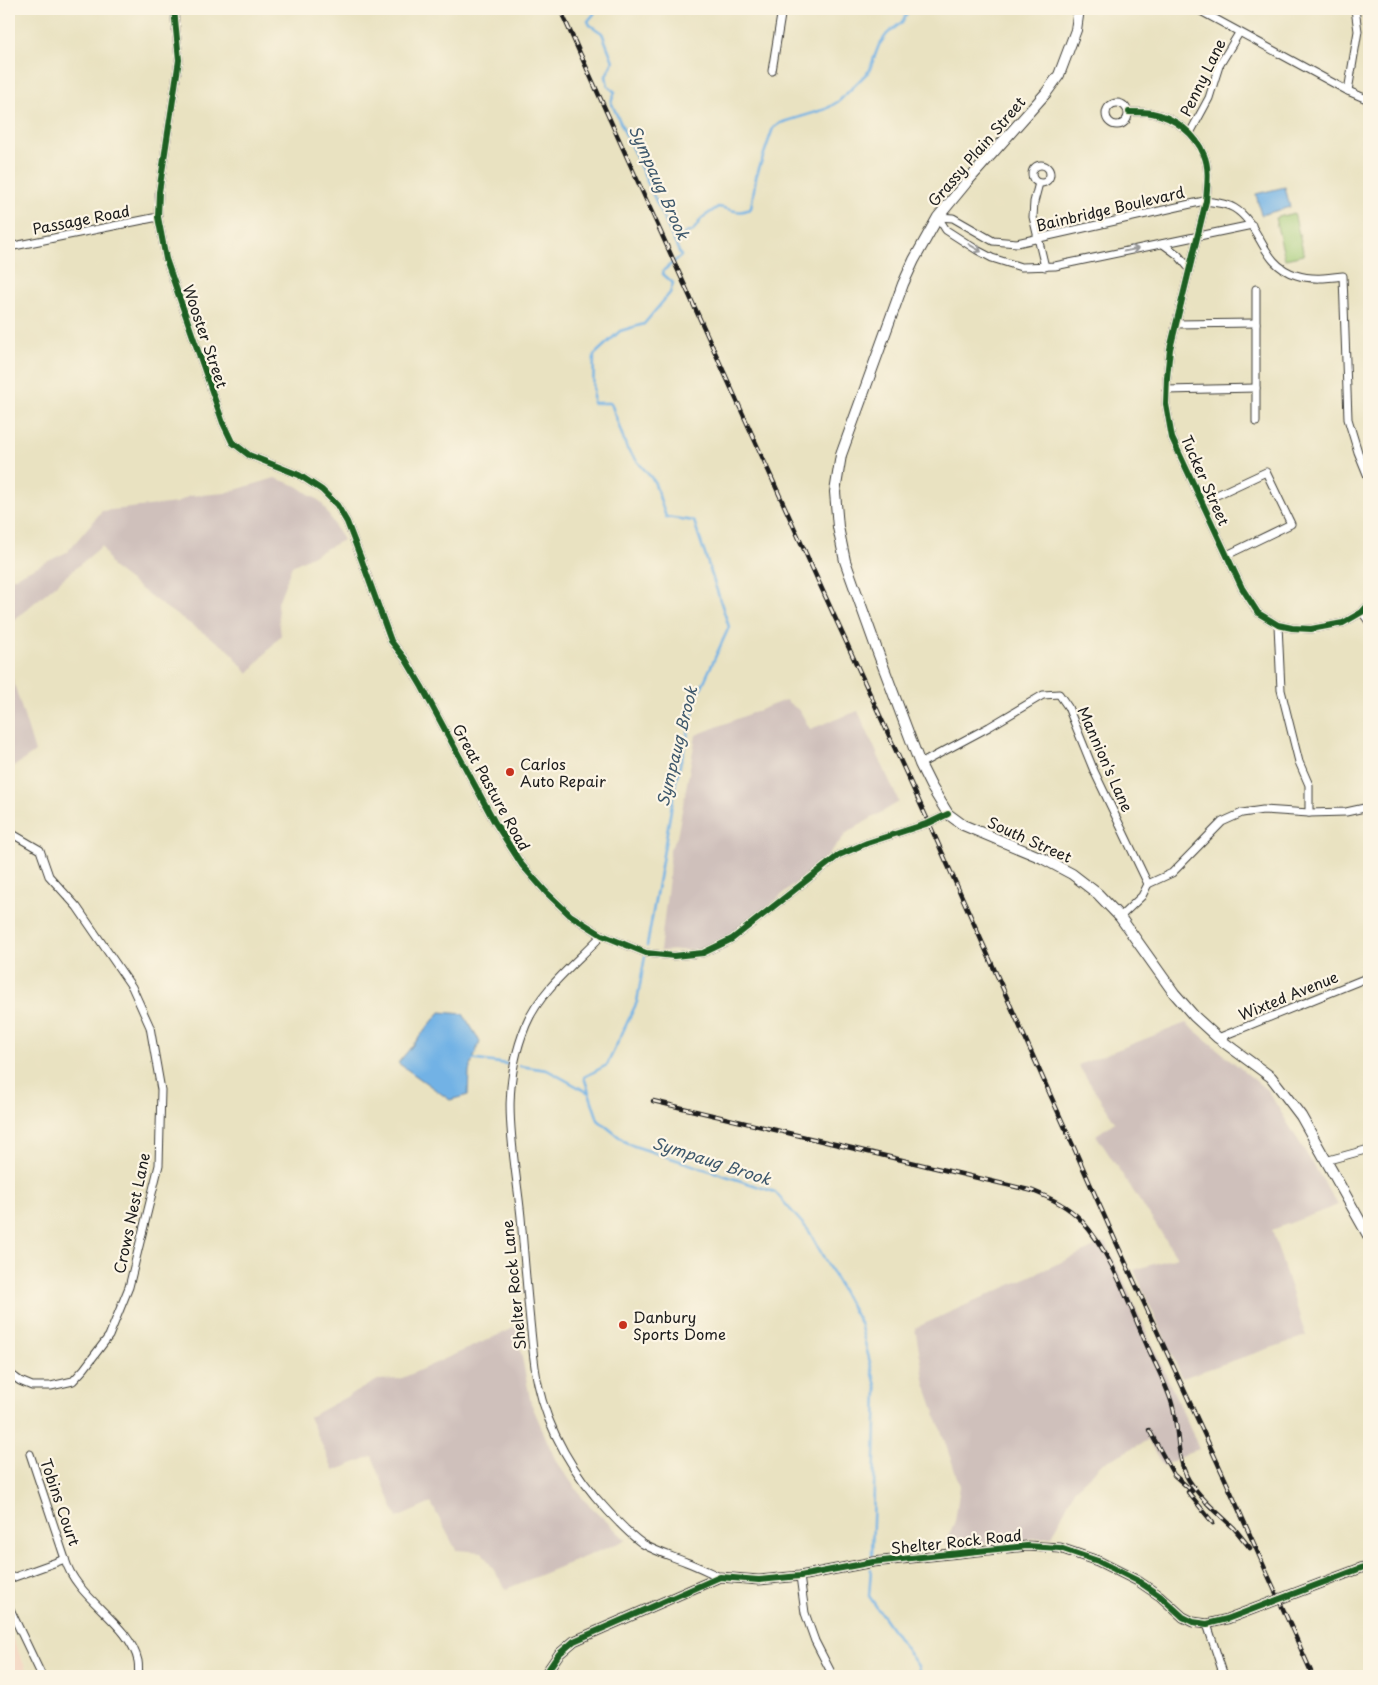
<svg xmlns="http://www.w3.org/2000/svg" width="1378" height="1685" font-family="'Playpen Sans',sans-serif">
	<rect width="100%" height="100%" fill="#fcf5e5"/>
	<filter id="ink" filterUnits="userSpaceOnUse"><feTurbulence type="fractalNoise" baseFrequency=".02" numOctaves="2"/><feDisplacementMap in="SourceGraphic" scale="10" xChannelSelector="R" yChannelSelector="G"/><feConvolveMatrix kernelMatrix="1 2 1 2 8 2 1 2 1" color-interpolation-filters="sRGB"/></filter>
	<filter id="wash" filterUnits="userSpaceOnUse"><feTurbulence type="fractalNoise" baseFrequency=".0096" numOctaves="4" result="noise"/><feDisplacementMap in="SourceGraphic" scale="20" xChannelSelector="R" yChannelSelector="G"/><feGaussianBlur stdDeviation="1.12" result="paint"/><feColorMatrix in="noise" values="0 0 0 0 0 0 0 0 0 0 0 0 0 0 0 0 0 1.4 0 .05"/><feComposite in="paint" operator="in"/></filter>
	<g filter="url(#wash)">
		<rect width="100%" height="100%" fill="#e9e2c1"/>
		<!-- built -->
		<polygon fill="#f3d4bf" points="9,1631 29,1676 9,1676"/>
		<!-- industrial -->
		<g fill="#cfc0bb">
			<polygon points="275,478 297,486 321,502 343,540 292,566 277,605 281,635 248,674 229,650 162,605 112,567 102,546 9,624 9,580 67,552 102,511 177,503 189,496 225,493"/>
			<polygon points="9,667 35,752 9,770"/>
			<polygon points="785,700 800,711 810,729 858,711 899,802 848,832 826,857 734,936 708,949 660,951 669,877 670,849 677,837 696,735"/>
			<polygon points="1186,1023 1268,1091 1338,1205 1272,1230 1306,1336 1182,1378 1134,1270 1177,1257 1096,1135 1115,1122 1078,1065"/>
			<polygon points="1106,1242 1199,1448 1163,1466 1148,1440 1102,1464 1074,1490 1052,1537 944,1546 955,1521 960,1486 925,1384 915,1328"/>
			<polygon points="516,1327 531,1403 555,1459 584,1500 626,1540 506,1589 482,1552 456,1550 431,1503 397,1518 372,1456 334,1471 309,1417 378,1380 400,1379"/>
		</g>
		<!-- green -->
		<polygon fill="#a2cb77" stroke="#5f744a" points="1294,213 1304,255 1285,259 1275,218"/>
		<!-- water -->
		<g fill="#72b2e5" stroke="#476780">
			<polygon points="1285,187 1290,207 1261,215 1256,194"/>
			<polygon points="440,1012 463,1014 480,1041 469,1071 468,1095 450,1100 398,1063"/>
		</g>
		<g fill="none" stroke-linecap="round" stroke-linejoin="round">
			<!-- stream -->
			<g stroke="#72b2e5" stroke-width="2.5">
				<polyline points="595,9 594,14 588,21 590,25 602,33 613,61 606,76 608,86 615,92 611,102 681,256 664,270 663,274 673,283 670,293 644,324 620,331 594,355 593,403 611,403 627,449 654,481 666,517 694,521 729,627 697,697 676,781 647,946"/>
				<path d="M 675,242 L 686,233 L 693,231 L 702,218 L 718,207 C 730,208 740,216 751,208 L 756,177 L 773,128 L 780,123 L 826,109 L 839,101 L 869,71 L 879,45 L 887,34 L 902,22 L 910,9"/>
				<polyline points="645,956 637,1002 607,1065 584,1077 598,1120 628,1144 775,1192 809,1231 860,1323 877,1390 872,1555"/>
				<polyline points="470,1059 507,1064"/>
				<polyline points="520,1066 547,1070 589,1093"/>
				<polyline points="871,1569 869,1596 918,1666 920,1676"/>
			</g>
		</g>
	</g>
	<g filter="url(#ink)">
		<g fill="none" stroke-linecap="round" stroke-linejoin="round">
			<defs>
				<g id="minor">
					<polyline points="174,9 179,60 159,192 158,217 166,259 223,423 232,442 249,455 299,475 322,490 337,505 347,522 362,561 391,641 406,660 422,687 494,821 522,865 546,892 570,915 602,935 646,953 674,956 703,953 732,939 839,855 867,843 929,823 948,814"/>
					<polyline points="1197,9 1348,91 1369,100"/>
					<polyline points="772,71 782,9"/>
					<polyline points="1348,91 1358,31 1355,9"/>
					<circle cx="1117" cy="114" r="11"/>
					<path d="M 1129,112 C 1136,112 1145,112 1152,113 C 1174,117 1196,134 1204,155 C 1210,169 1207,187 1206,201 L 1170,349 L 1167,377 L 1166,404 L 1172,438 L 1242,588 L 1258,613 L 1278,625 L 1292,628 L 1311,629 L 1343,623 L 1362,612 L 1369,604"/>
					<polyline points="1190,133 1209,98 1219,66 1239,33"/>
					<circle cx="1041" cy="174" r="9"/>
					<polyline points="1039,183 1034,202 1033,217 1045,267"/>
					<path d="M 938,217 L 953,218 L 993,241 L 1017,243 L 1204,201 C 1213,202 1226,203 1234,208 C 1262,225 1261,265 1296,275 C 1311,280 1327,278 1343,276 L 1348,419 L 1358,452 L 1369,479"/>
					<polyline points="938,217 946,230 977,250 992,258 1021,267 1055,266 1252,225"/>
					<polyline points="1163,244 1178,255 1189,268"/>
					<polyline points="9,247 158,217"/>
					<polyline points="1176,324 1256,323"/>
					<polyline points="1166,390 1256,388"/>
					<polyline points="1256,422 1256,289"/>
					<polyline points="1202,502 1266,472 1291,524 1227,555"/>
					<polyline points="1362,612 1369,622"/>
					<polyline points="1278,625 1281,690 1299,762 1309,785 1309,813"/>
					<polyline points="920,764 989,727 1043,695 1059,694 1068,707 1094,771 1148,884 1142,896 1120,917"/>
					<polyline points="9,832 40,850 49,876 77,907 132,987 150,1027 161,1090 159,1165 129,1287 109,1336 84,1369 73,1381 51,1386 32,1386 20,1381 9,1373"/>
					<polyline points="1148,884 1172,873 1222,822 1242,813 1263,810 1309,813 1346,812 1369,807"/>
					<path d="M 602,935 C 576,963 541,989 526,1025 C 498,1093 514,1148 521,1217 C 524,1255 527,1293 531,1331 C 533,1349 534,1367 538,1384 C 548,1431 575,1476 607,1510 C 618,1522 630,1535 643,1544 C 657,1552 671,1556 686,1562 C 697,1566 709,1572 720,1577"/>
					<polyline points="1218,1038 1369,977"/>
					<polyline points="1325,1161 1369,1149"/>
					<path d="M 65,1559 C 76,1599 130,1623 138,1661 C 139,1666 138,1671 139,1676"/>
					<polyline points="800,1576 805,1613 815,1641 833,1676"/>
					<polyline points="9,1579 65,1559 30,1454"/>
					<polyline points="9,1607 42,1676"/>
					<polyline points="1207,1624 1224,1676"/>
				</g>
				<polyline id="tertiary" points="544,1676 559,1654 574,1641 720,1577 759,1580 800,1576 873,1562 1027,1546 1060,1548 1098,1561 1138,1581 1160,1596 1183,1617 1193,1622 1207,1624 1227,1619 1369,1565"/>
				<polyline id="secondary" points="1079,9 1076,30 1059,75 1046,93 966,183 938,217 914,260 903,284 841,455 835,492 838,527 845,561 877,650 920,764 931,786 948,814 963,825 1042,858 1072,874 1098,894 1120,917 1174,993 1194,1016 1218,1038 1271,1077 1285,1095 1301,1116 1369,1237"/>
			</defs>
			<!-- minor casing -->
			<use href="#minor" stroke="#3b3a35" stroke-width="9"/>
			<!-- tertiary casing -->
			<use href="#tertiary" stroke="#3b3a35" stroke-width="11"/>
			<!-- secondary casing -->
			<use href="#secondary" stroke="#3b3a35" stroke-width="12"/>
			<!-- minor -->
			<use href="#minor" stroke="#fff" stroke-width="7"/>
			<!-- tertiary -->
			<use href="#tertiary" stroke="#fff" stroke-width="9"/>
			<!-- secondary -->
			<use href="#secondary" stroke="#fff" stroke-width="10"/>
			<defs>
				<g id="rail">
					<polyline points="560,9 816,576 929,823 1116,1242 1225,1479 1313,1676"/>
					<path d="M 653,1101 L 1033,1191 C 1050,1198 1068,1206 1081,1220 C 1112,1254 1127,1300 1145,1341 C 1154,1362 1166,1383 1172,1404 C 1179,1428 1176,1453 1186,1475 C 1192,1488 1203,1498 1212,1508"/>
					<polyline points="1149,1430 1174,1475 1192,1491"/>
					<polyline points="1188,1492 1213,1523"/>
					<polyline points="1207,1503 1234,1528 1250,1548"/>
				</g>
			</defs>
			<!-- rail casing -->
			<use href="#rail" stroke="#1c1c1c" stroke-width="4.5"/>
			<!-- rail -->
			<use href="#rail" stroke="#fcf5e5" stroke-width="2.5" stroke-dasharray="8" stroke-linecap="butt"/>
			<defs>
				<g id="cycleway">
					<polyline points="174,9 179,60 159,192 158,217 166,259 223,423 232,442 249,455 299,475 322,490 337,505 347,522 362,561 391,641 406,660 422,687 494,821 522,865 546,892 570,915 602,935 646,953 674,956 703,953 732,939 839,855 867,843 929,823 948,814"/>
					<path d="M 1129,112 C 1136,112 1145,112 1152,113 C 1174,117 1196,134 1204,155 C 1210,169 1207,187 1206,201 L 1170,349 L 1167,377 L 1166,404 L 1172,438 L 1242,588 L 1258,613 L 1278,625 L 1292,628 L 1311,629 L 1343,623 L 1362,612 L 1369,604"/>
					<polyline points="544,1676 559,1654 574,1641 720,1577 759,1580 800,1576 873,1562 1027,1546 1060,1548 1098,1561 1138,1581 1160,1596 1183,1617 1193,1622 1207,1624 1227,1619 1369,1565"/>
				</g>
			</defs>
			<!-- cycleway casing -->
			<use href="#cycleway" stroke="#fcf5e5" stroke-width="9"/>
			<!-- cycleway -->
			<use href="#cycleway" stroke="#1b5e20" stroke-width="6"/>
		</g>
		<!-- one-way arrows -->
		<defs><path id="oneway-shaft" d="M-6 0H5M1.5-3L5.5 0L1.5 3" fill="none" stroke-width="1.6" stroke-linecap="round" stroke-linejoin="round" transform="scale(1.25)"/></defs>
		<g stroke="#999">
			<use href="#oneway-shaft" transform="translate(975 248) rotate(31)"/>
			<use href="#oneway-shaft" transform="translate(1131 250) rotate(-12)"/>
		</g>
	</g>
	<!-- markers -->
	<g fill="#c8321e" stroke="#fcf5e5" stroke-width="2">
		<circle cx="510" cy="772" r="5"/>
		<circle cx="623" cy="1325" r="5"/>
	</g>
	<g text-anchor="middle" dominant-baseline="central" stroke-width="4.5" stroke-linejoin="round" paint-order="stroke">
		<!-- street labels -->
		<g font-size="15" fill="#1c1c1c" stroke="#fcf5e5">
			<text transform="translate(1202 77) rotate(-64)">Penny Lane</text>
			<text transform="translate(976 151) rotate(-49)">Grassy Plain Street</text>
			<text transform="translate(1110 208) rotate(-13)">Bainbridge Boulevard</text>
			<text transform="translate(81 219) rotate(-11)">Passage Road</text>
			<text transform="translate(206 336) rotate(71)">Wooster Street</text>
			<text transform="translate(1206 480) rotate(66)">Tucker Street</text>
			<text transform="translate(1106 759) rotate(66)">Mannion's Lane</text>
			<text transform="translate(492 787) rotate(61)">Great Pasture Road</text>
			<text transform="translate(1030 839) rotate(24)">South Street</text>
			<text transform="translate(1288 995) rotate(-22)">Wixted Avenue</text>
			<text transform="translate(131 1213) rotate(-78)">Crows Nest Lane</text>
			<text transform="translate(513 1285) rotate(-96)">Shelter Rock Lane</text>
			<text transform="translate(61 1502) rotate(71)">Tobins Court</text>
			<text transform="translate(956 1541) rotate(-6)">Shelter Rock Road</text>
		</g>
		<!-- poi labels -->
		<g font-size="15" fill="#1c1c1c" stroke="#fcf5e5" text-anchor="start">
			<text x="520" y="763">Carlos<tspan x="520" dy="17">Auto Repair</tspan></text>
			<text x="633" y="1316">Danbury<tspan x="633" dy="17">Sports Dome</tspan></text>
		</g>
		<!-- water labels -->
		<g font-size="16" font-style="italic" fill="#3e586c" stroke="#fcf5e5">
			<text transform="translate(660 182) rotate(66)">Sympaug Brook</text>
			<text transform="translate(676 746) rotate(-76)">Sympaug Brook</text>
			<text transform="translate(712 1160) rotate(18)">Sympaug Brook</text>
		</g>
	</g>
	<!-- margin -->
	<rect width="1378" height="1685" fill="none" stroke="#fcf5e5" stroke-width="30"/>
</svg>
